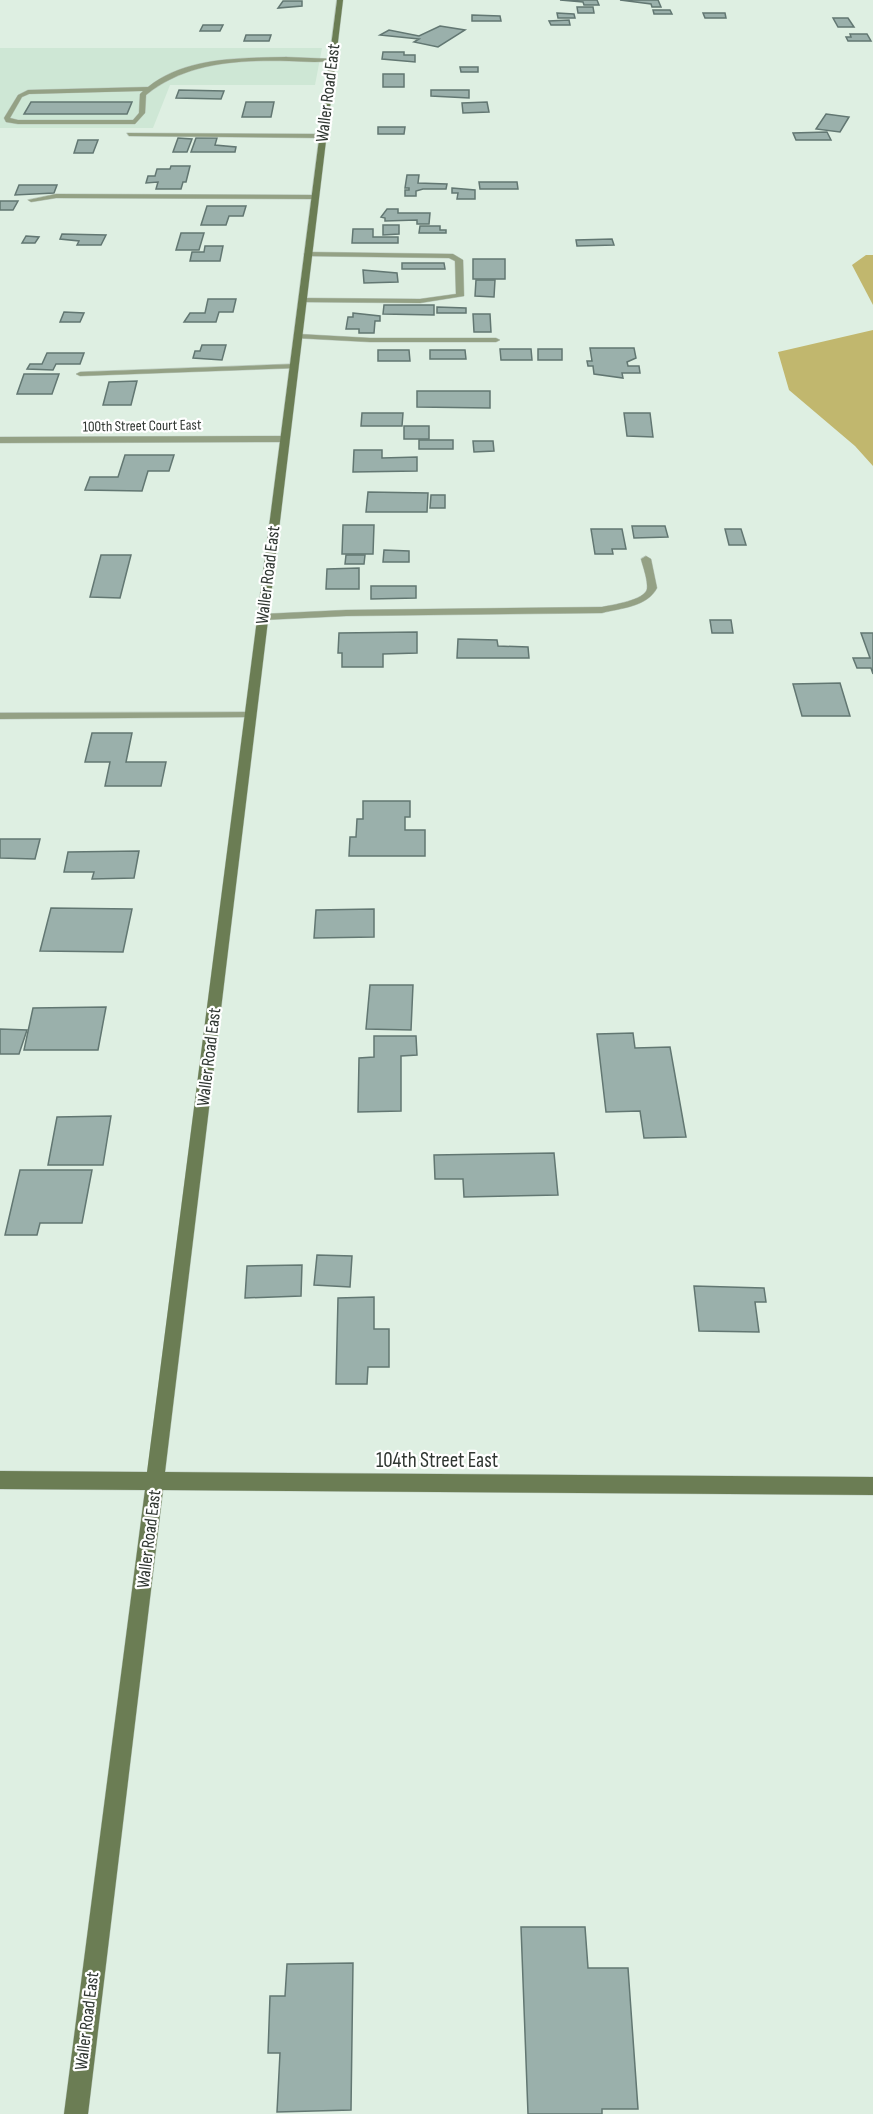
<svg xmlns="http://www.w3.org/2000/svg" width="873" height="2114" font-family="'Sofia Sans Condensed',sans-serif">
	<rect width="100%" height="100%" fill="#deefe2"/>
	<!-- built -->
	<polygon fill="#cee7d5" points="0,48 322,48 315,85 170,85 153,128 0,128"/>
	<!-- forest -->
	<g fill="#c1b76e">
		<polygon points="866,255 873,255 873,305 852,265"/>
		<polygon points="873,330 873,466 855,446 789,390 778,352"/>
	</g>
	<!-- building -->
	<g fill="#9ab0ab" stroke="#627772" stroke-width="1.5">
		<polygon points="560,0 597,0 599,5 584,5 583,2"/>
		<polygon points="620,0 658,0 661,7 652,7 651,4"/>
		<polygon points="283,1 302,1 302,6 278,8"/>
		<polygon points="577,7 593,7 594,13 578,13"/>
		<polygon points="653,10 670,10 672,14 654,14"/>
		<polygon points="557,13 574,14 575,18 558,18"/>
		<polygon points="703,13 725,13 726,18 705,18"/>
		<polygon points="472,15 500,16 501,21 472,21"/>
		<polygon points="833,18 848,18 854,27 838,27"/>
		<polygon points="569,20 570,25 551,25 549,21"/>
		<polygon points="203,25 223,25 220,31 200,31"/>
		<polygon points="440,26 465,30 438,47 414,42 419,39 380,35 389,30 419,36"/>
		<polygon points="850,34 867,34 871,41 848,41 846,37 851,37"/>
		<polygon points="246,35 271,35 269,41 244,41"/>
		<polygon points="383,52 404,52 404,55 415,55 415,62 382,59"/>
		<polygon points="460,67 478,67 478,72 461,72"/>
		<rect x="383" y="74" width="21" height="13"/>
		<polygon points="179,90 224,91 221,99 176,98"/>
		<polygon points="431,90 469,90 469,98 431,96"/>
		<polygon points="31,102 132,102 127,114 24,114"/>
		<polygon points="246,102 274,102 271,117 242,117"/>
		<polygon points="487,102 489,112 463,113 462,103"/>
		<polygon points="826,114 849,117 840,132 816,129"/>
		<polygon points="378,127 405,127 404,134 378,134"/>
		<polygon points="827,132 831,140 796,140 793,133"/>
		<polygon points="178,138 192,139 187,152 173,152"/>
		<polygon points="196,138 217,138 215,145 236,147 235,152 191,152"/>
		<polygon points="78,140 98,140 93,153 74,153"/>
		<polygon points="171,166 190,166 186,182 183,182 181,189 156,189 158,182 146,183 148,176 155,176 157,169 170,169"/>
		<polygon points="407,175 419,175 418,183 447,184 446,189 423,189 416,191 416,196 405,196 405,190 409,190 409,188 405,188"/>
		<polygon points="479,182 517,182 518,189 480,189"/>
		<polygon points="19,185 57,185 54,193 15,195"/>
		<polygon points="452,188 475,190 475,199 457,199 458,193 452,193"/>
		<polygon points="0,201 18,201 13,210 0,210"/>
		<polygon points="207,206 246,206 243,216 229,216 226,225 201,225"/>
		<polygon points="387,209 398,209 398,213 430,213 429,224 417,224 417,220 385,221 385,218 381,217"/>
		<polygon points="383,225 399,225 399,234 383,235"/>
		<polygon points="420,226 440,226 440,230 446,230 446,233 419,233"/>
		<polygon points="353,229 373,229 373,237 398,237 398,243 352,243"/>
		<polygon points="181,233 204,233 199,250 176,250"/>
		<polygon points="62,234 106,235 101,245 77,245 79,241 60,239"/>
		<polygon points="26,236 39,237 35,243 22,243"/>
		<polygon points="612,239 614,245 577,246 576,240"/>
		<polygon points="205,246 223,246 220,261 190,261 192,252 204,252"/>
		<rect x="473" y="259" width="32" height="20"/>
		<polygon points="402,263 444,263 445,269 402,269"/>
		<polygon points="363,270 397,273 398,282 364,283"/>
		<polygon points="476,280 495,280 494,297 475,296"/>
		<polygon points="208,299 236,299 233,312 219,312 216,322 184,322 190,313 205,313"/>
		<polygon points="384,305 434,305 434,315 383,314"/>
		<polygon points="437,307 466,308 466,313 437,313"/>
		<polygon points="64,312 84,313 80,322 60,322"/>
		<polygon points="353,313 380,316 380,321 375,321 374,333 359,333 359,329 346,329 348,317 353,317"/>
		<polygon points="473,314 490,314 491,332 474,332"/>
		<polygon points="202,345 226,345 222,360 193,358 195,351 200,351"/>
		<polygon points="590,348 634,348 636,358 627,362 628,366 639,366 640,373 622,373 623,378 594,374 593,366 588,366 587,361 592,361"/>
		<polygon points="500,349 531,349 532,360 501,360"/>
		<rect x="538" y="349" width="24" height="11"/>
		<polygon points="378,350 409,350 410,361 378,361"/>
		<polygon points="430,350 465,350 466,359 430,359"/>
		<polygon points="47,353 84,353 80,364 56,364 53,370 27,369 30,364 42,364"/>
		<polygon points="24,374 59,374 52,394 17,394"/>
		<polygon points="137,381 131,405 103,405 109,382"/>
		<polygon points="417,391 490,391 490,408 417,407"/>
		<polygon points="362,413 403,413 402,426 361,426"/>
		<polygon points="624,413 650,413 653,437 627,436"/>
		<rect x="404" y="426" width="25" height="13"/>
		<rect x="419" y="440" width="34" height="9"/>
		<polygon points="473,441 493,441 494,451 474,452"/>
		<polygon points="354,450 382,450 382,458 417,457 417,471 353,472"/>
		<polygon points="125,455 174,455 169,471 148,471 142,491 85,490 90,477 118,477"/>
		<polygon points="368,492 428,493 427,512 366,512"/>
		<polygon points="431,495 445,495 445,508 430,508"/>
		<polygon points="343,525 374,525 373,554 342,554"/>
		<polygon points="632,526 665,526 668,537 634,538"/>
		<polygon points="591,529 622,529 626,549 612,549 613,554 595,554"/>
		<polygon points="725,529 741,529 746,545 729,545"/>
		<polygon points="384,550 409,551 409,562 383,562"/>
		<polygon points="101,555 131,555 120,598 90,597"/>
		<polygon points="346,555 365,555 364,564 345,564"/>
		<polygon points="359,568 359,589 326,589 327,569"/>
		<polygon points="371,586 416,586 416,598 371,599"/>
		<polygon points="710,620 731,620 733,633 712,633"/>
		<polygon points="417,632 417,653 383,654 383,667 342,667 342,653 338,653 339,633"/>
		<polygon points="861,633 873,633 873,674 871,668 857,668 853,658 870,658"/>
		<polygon points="458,639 497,640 498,646 528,647 529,658 457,658"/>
		<polygon points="840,683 850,716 802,716 793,684"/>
		<polygon points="92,733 132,733 126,762 166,762 161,786 105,786 110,762 85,762"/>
		<polygon points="363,801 410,801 410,817 405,817 405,830 425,830 425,856 349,856 350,837 356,837 357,819 363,819"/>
		<polygon points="0,839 40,839 35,859 0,858"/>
		<polygon points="139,851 134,878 92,879 94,872 64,872 68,852"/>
		<polygon points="51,908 132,909 123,952 40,951"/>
		<polygon points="374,909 374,937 314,938 316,910"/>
		<polygon points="370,985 413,985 411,1030 366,1029"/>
		<polygon points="106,1007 98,1050 24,1050 33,1008"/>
		<polygon points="0,1029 27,1030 19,1054 0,1054"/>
		<polygon points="633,1033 635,1048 670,1047 686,1137 644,1138 640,1111 606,1112 597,1034"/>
		<polygon points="374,1036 416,1036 417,1055 401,1056 401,1111 358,1112 359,1058 374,1057"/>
		<polygon points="111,1116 103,1165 48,1165 57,1117"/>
		<polygon points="554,1153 558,1195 464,1197 463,1179 435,1179 434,1155"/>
		<polygon points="20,1170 92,1170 82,1223 40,1223 37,1235 5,1235"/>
		<polygon points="317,1255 352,1256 350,1287 314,1285"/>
		<polygon points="302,1265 301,1296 245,1298 247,1266"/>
		<polygon points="694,1286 764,1288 766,1302 755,1302 759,1332 699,1331"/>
		<polygon points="374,1297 374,1329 389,1329 389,1367 368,1367 367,1384 336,1384 338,1298"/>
		<polygon points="521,1927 585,1927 588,1968 628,1968 638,2109 602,2109 602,2114 528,2114"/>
		<polygon points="353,1963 351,2110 277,2112 280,2053 268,2053 270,1996 285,1996 287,1964"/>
	</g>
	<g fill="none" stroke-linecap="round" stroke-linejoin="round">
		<defs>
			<g id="lane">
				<path d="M 286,57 L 335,59 C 323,64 302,61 289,61 C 238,60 187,62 146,95 L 145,113 L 135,124 L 18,124 L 6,122 L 4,118 L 18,95 L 28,90 L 148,87 C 185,57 239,58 286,57 ZM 143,91 L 140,94 L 139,113 L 133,120 L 18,120 L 10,118 L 22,97 L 29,94 Z"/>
				<polygon points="127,133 323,134 326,136 323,138 129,136"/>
				<polygon points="56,194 315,195 318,197 315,199 56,198 31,202 28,200"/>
				<polygon points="308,252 453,254 463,260 464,296 420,303 299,302 299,298 302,298 420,299 456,294 455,261 449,258 305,256 304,254"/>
				<polygon points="298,334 370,338 496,338 500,340 496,342 370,342 295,338 295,334"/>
				<polygon points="294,364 298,366 297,368 80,376 76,374 80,372"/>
				<polygon points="0,437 285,436 289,439 285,442 0,443"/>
				<path d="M 646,556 L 651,559 L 657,588 C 647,607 621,608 602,613 L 346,616 L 263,620 L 258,617 L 263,614 L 346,610 L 602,607 C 612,605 645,600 647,589 C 648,580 643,567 641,559 Z"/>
				<polygon points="251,712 256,715 255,717 0,719 0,713"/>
			</g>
			<polygon id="secondary" points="337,0 343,0 165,1472 873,1477 873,1495 163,1490 88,2114 64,2114 145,1490 0,1489 0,1471 147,1472"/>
		</defs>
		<!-- lane casing -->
		<use href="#lane" stroke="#bbcabf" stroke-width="1"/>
		<!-- secondary casing -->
		<use href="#secondary" stroke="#bbcabf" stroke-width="1"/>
		<!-- lane -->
		<use href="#lane" fill="#94a185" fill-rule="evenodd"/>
		<!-- secondary -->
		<use href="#secondary" fill="#6b7d54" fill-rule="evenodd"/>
	</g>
	<g text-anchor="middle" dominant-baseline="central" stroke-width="4.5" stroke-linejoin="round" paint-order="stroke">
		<!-- far-street labels -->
		<g font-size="15" fill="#2f3631" stroke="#fff">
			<text transform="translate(142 426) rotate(-1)">100th Street Court East</text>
		</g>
		<!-- street labels -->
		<g font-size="18" fill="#2f3631" stroke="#fff">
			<text transform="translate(328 93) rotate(-83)">Waller Road East</text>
			<text transform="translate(268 575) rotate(-83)">Waller Road East</text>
			<text transform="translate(209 1057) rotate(-83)">Waller Road East</text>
			<text transform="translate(149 1539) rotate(-83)">Waller Road East</text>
			<text transform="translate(87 2021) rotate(-83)">Waller Road East</text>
		</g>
		<!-- near-street labels -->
		<g font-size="21" fill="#2f3631" stroke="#fff">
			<text x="437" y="1460">104th Street East</text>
		</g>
	</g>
</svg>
